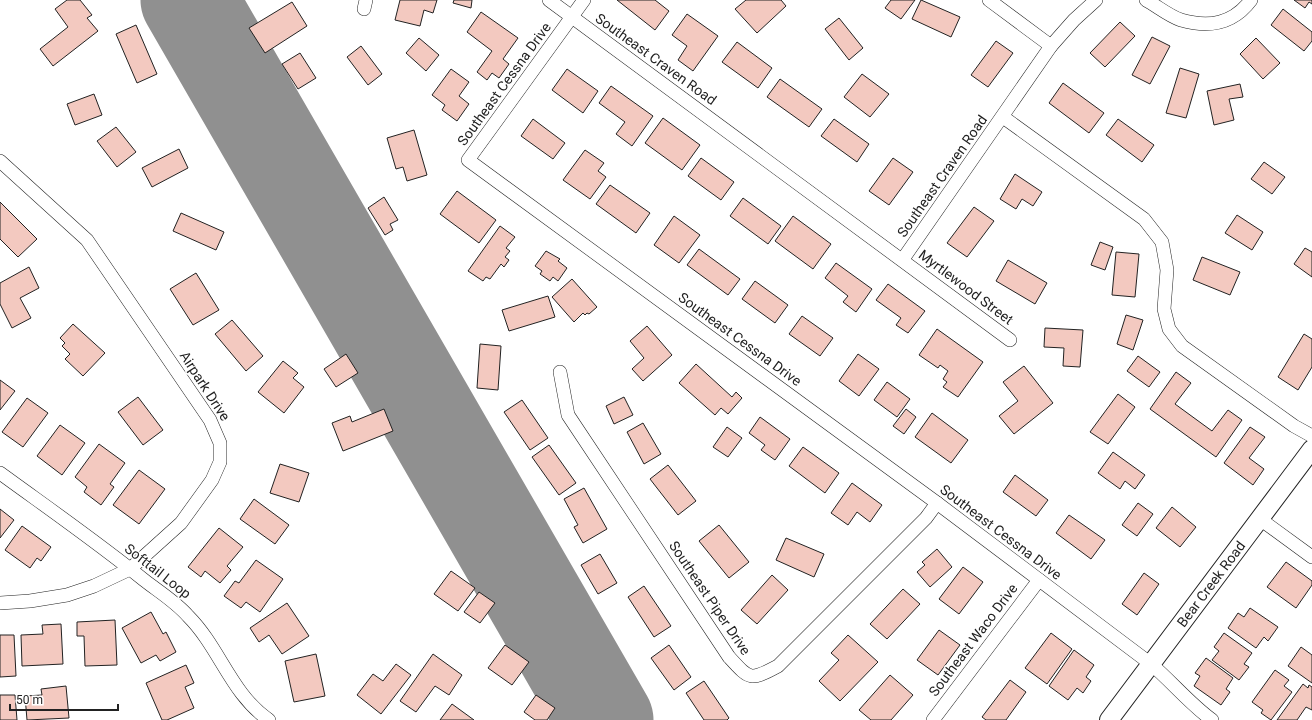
<svg xmlns="http://www.w3.org/2000/svg" width="1312" height="720" font-family="Roboto,sans-serif">
	<rect width="100%" height="100%" fill="#fff"/>
	<g fill="none" stroke-linecap="round" stroke-linejoin="round">
		<!-- runway -->
		<polyline stroke="#909090" stroke-width="97" points="189,0 605,720"/>
	</g>
	<!-- building -->
	<g fill="#f3c9c0" stroke="#222">
		<polygon points="67,0 80,0 92,15 87,18 98,31 53,66 40,49 68,27 55,9"/>
		<polygon points="400,0 437,0 433,13 424,10 420,26 395,20"/>
		<polygon points="454,0 472,0 471,8 453,3"/>
		<polygon points="617,0 655,0 669,11 655,30"/>
		<polygon points="746,0 781,0 786,6 757,33 735,9"/>
		<polygon points="891,0 915,0 901,19 885,8"/>
		<polygon points="921,0 960,17 951,37 912,19"/>
		<polygon points="1294,0 1312,0 1312,4 1309,2 1305,8"/>
		<polygon points="292,2 307,26 265,53 249,28"/>
		<polygon points="1283,9 1312,32 1312,41 1304,51 1271,25"/>
		<polygon points="481,12 518,38 503,59 509,64 499,78 492,73 487,80 477,72 492,51 467,32"/>
		<polygon points="687,14 718,36 693,71 678,60 687,46 672,35"/>
		<polygon points="839,18 863,48 849,60 825,29"/>
		<polygon points="1120,22 1135,36 1105,67 1090,53"/>
		<polygon points="136,25 157,74 137,83 116,34"/>
		<polygon points="1152,37 1170,46 1150,84 1132,75"/>
		<polygon points="419,38 439,55 426,71 406,53"/>
		<polygon points="1256,38 1280,63 1263,79 1240,54"/>
		<polygon points="996,41 1013,53 988,87 971,75"/>
		<polygon points="737,42 772,68 758,88 722,62"/>
		<polygon points="361,46 382,74 368,85 347,57"/>
		<polygon points="300,53 316,78 298,89 282,64"/>
		<polygon points="1180,68 1199,74 1186,118 1166,113"/>
		<polygon points="451,69 469,82 459,96 469,104 457,121 442,110 445,105 432,95"/>
		<polygon points="567,69 598,91 583,113 552,90"/>
		<polygon points="862,74 889,94 870,117 844,97"/>
		<polygon points="780,79 822,109 809,127 767,97"/>
		<polygon points="1063,83 1104,113 1089,133 1049,103"/>
		<polygon points="1240,84 1243,97 1229,99 1234,120 1214,125 1207,91"/>
		<polygon points="611,86 653,116 632,146 616,134 625,122 599,103"/>
		<polygon points="94,94 102,115 75,125 67,104"/>
		<polygon points="663,118 700,145 682,170 645,143"/>
		<polygon points="533,119 565,143 553,159 521,136"/>
		<polygon points="834,119 869,144 857,162 821,136"/>
		<polygon points="1118,119 1154,145 1142,162 1106,135"/>
		<polygon points="116,127 136,152 117,167 97,141"/>
		<polygon points="414,130 427,175 407,181 403,167 396,169 387,138"/>
		<polygon points="179,149 188,168 152,187 142,168"/>
		<polygon points="585,150 604,163 598,171 606,177 590,199 563,180"/>
		<polygon points="701,158 734,182 721,200 688,176"/>
		<polygon points="893,158 913,172 889,205 869,191"/>
		<polygon points="1264,162 1285,177 1272,194 1251,179"/>
		<polygon points="1015,174 1042,192 1033,206 1022,199 1016,209 1000,199"/>
		<polygon points="610,185 650,213 636,233 596,204"/>
		<polygon points="457,191 496,220 479,243 440,214"/>
		<polygon points="384,197 398,220 390,224 393,230 385,235 368,208"/>
		<polygon points="743,198 781,226 768,244 730,216"/>
		<polygon points="0,202 37,239 18,257 0,239"/>
		<polygon points="974,207 994,221 967,257 947,243"/>
		<polygon points="181,213 224,232 216,250 173,231"/>
		<polygon points="1237,215 1263,232 1252,250 1225,233"/>
		<polygon points="674,216 700,235 679,263 654,245"/>
		<polygon points="793,216 831,244 813,269 775,241"/>
		<polygon points="500,226 515,237 506,248 510,251 505,257 509,260 504,267 501,264 490,279 486,277 483,281 468,271"/>
		<polygon points="1100,242 1113,247 1105,270 1091,265"/>
		<polygon points="1305,248 1312,252 1312,277 1294,264"/>
		<polygon points="699,249 740,279 728,295 687,265"/>
		<polygon points="546,251 560,259 558,261 567,268 558,281 553,277 550,281 540,274 542,271 535,266"/>
		<polygon points="1116,252 1139,254 1135,297 1112,295"/>
		<polygon points="1202,257 1240,272 1230,295 1193,280"/>
		<polygon points="1008,260 1047,283 1035,304 996,281"/>
		<polygon points="836,263 872,289 856,312 843,302 848,296 825,278"/>
		<polygon points="29,267 39,288 20,298 31,318 12,328 0,304 0,283"/>
		<polygon points="196,273 219,310 193,325 170,289"/>
		<polygon points="572,279 597,307 589,314 587,313 585,315 583,313 574,322 552,297"/>
		<polygon points="755,281 788,305 775,323 742,299"/>
		<polygon points="888,284 925,311 908,333 896,325 901,318 876,300"/>
		<polygon points="548,296 555,317 509,331 502,310"/>
		<polygon points="1126,315 1143,320 1133,350 1117,344"/>
		<polygon points="802,316 833,338 820,356 789,334"/>
		<polygon points="232,320 263,356 246,371 215,334"/>
		<polygon points="73,324 105,353 83,376 65,359 70,354 62,346 65,343 60,338"/>
		<polygon points="647,326 672,355 643,381 632,369 644,358 630,341"/>
		<polygon points="1045,328 1083,330 1080,367 1063,366 1064,348 1044,347"/>
		<polygon points="937,329 983,362 958,397 943,387 947,382 943,379 948,371 940,365 938,368 919,355"/>
		<polygon points="1304,334 1312,339 1312,367 1298,390 1278,377"/>
		<polygon points="480,344 501,346 498,390 477,388"/>
		<polygon points="346,354 358,373 336,387 324,369"/>
		<polygon points="858,354 879,369 859,396 839,381"/>
		<polygon points="1138,356 1160,372 1149,387 1127,371"/>
		<polygon points="283,361 298,373 293,378 304,387 284,413 258,392"/>
		<polygon points="696,364 732,397 736,392 742,398 728,414 721,408 715,415 679,383"/>
		<polygon points="1024,366 1053,403 1014,434 999,416 1018,401 1003,382"/>
		<polygon points="1176,372 1191,383 1175,404 1212,431 1228,410 1242,420 1216,457 1150,409"/>
		<polygon points="0,380 15,391 0,410"/>
		<polygon points="887,382 910,399 897,417 874,400"/>
		<polygon points="1118,394 1135,407 1108,444 1090,432"/>
		<polygon points="138,397 163,430 143,445 118,412"/>
		<polygon points="624,397 633,415 614,424 606,406"/>
		<polygon points="27,398 48,413 23,447 2,432"/>
		<polygon points="522,400 548,438 530,450 504,412"/>
		<polygon points="384,409 393,431 343,451 332,423 350,416 352,422"/>
		<polygon points="906,409 916,417 904,434 893,426"/>
		<polygon points="932,413 968,440 951,463 915,437"/>
		<polygon points="760,417 790,439 775,460 761,450 765,445 749,433"/>
		<polygon points="643,423 661,454 644,464 627,432"/>
		<polygon points="60,425 85,443 62,475 37,456"/>
		<polygon points="727,427 742,438 728,457 713,447"/>
		<polygon points="1250,427 1265,437 1249,458 1264,469 1253,485 1224,463"/>
		<polygon points="99,444 125,463 110,484 114,487 101,505 84,492 87,487 75,477"/>
		<polygon points="549,445 576,483 559,495 532,457"/>
		<polygon points="803,447 839,473 825,493 789,466"/>
		<polygon points="1113,452 1145,475 1135,489 1125,481 1120,489 1098,473"/>
		<polygon points="280,464 309,473 299,502 270,493"/>
		<polygon points="668,465 696,501 678,515 650,479"/>
		<polygon points="139,470 165,489 139,524 113,505"/>
		<polygon points="1015,475 1048,500 1036,516 1003,492"/>
		<polygon points="852,483 882,505 870,522 857,512 848,525 831,513"/>
		<polygon points="584,488 607,529 583,543 574,527 578,525 564,499"/>
		<polygon points="254,499 289,525 275,544 240,519"/>
		<polygon points="1138,503 1153,514 1137,536 1122,525"/>
		<polygon points="1172,507 1196,527 1180,547 1156,528"/>
		<polygon points="0,509 14,520 0,538"/>
		<polygon points="1069,515 1105,540 1091,559 1056,533"/>
		<polygon points="719,525 749,562 729,578 699,541"/>
		<polygon points="22,526 51,547 41,561 37,558 30,568 5,550"/>
		<polygon points="219,528 243,547 227,566 231,570 220,583 205,571 201,577 188,567"/>
		<polygon points="786,538 824,554 814,577 776,560"/>
		<polygon points="937,549 952,567 930,587 917,572 925,565 922,562"/>
		<polygon points="600,554 617,583 598,594 581,565"/>
		<polygon points="256,560 283,579 260,612 246,602 241,608 224,596 235,581 239,583"/>
		<polygon points="1286,562 1312,581 1312,585 1296,608 1267,587"/>
		<polygon points="963,567 983,582 959,614 939,599"/>
		<polygon points="451,571 475,588 458,611 434,594"/>
		<polygon points="1144,573 1159,584 1137,615 1122,604"/>
		<polygon points="772,575 788,590 757,624 741,610"/>
		<polygon points="644,586 671,626 654,637 628,597"/>
		<polygon points="903,589 920,604 887,639 870,624"/>
		<polygon points="479,592 495,603 480,623 464,612"/>
		<polygon points="287,603 309,636 282,654 269,635 259,642 250,628"/>
		<polygon points="1250,608 1278,627 1268,641 1264,637 1256,648 1228,628 1238,613 1244,617"/>
		<polygon points="151,612 163,634 166,632 176,652 160,661 156,655 141,663 122,628"/>
		<polygon points="115,620 117,665 85,666 84,636 77,636 77,622"/>
		<polygon points="61,624 63,664 22,666 21,635 43,634 42,625"/>
		<polygon points="939,630 960,645 938,675 917,660"/>
		<polygon points="1051,633 1072,649 1047,684 1025,668"/>
		<polygon points="1224,633 1252,653 1244,664 1249,667 1239,680 1212,660 1219,651 1214,647"/>
		<polygon points="0,635 14,635 16,676 0,677"/>
		<polygon points="848,635 878,662 840,701 819,681 839,660 831,653"/>
		<polygon points="505,645 529,662 512,685 488,668"/>
		<polygon points="669,645 691,677 674,690 651,658"/>
		<polygon points="1301,647 1312,655 1312,683 1288,666"/>
		<polygon points="1074,650 1094,665 1086,677 1091,681 1083,693 1077,688 1068,700 1049,686"/>
		<polygon points="316,654 325,696 294,702 285,661"/>
		<polygon points="433,654 462,675 449,695 435,686 416,712 400,701"/>
		<polygon points="1206,658 1233,678 1226,689 1230,692 1221,705 1194,686 1200,676 1195,673"/>
		<polygon points="396,664 411,675 381,714 357,695 373,674 383,681"/>
		<polygon points="186,665 194,683 185,687 194,708 167,720 162,720 146,683"/>
		<polygon points="1275,670 1289,680 1284,686 1292,692 1271,720 1261,713 1263,710 1252,702"/>
		<polygon points="890,675 913,695 891,720 871,720 859,710"/>
		<polygon points="1010,680 1026,692 1006,720 986,720 982,717"/>
		<polygon points="704,681 729,718 727,720 704,720 686,693"/>
		<polygon points="1303,684 1308,688 1309,685 1312,687 1312,710 1306,707 1297,720 1277,720"/>
		<polygon points="66,686 69,718 27,720 25,696 42,695 41,689"/>
		<polygon points="0,695 15,695 17,720 0,720"/>
		<polygon points="536,695 555,708 547,720 535,720 524,712"/>
		<polygon points="452,704 474,720 440,720"/>
	</g>
	<g fill="none" stroke-linecap="round" stroke-linejoin="round">
		<defs>
			<g id="street">
				<polyline points="549,0 1010,340"/>
				<path d="M 584,0 L 468,160 L 937,503 L 1151,664 C 1172,682 1190,704 1212,720"/>
				<polyline points="989,0 1051,46"/>
				<path d="M 1146,0 C 1157,6 1169,16 1181,20 C 1209,28 1233,24 1251,0"/>
				<polyline points="364,9 366,0"/>
				<polyline points="1003,117 1144,219 1162,242 1167,270 1164,309 1169,329 1182,346 1294,426 1312,436"/>
				<polyline points="0,161 87,240 210,420 220,443 220,462 212,480 181,523 130,569 94,586 67,595 30,601 0,603"/>
				<polyline points="903,259 1051,46 1074,20 1096,0"/>
				<path d="M 560,372 L 568,415 L 729,657 C 750,680 750,681 778,666 L 926,518 L 937,503"/>
				<path d="M 0,473 C 48,508 97,542 144,580 C 158,591 176,602 188,616 C 220,648 231,694 269,720"/>
				<polyline points="1260,519 1312,557"/>
				<polyline points="933,720 1039,580"/>
			</g>
			<polyline id="secondary" points="1109,720 1312,449"/>
		</defs>
		<!-- street casing -->
		<use href="#street" stroke="#222" stroke-width="14"/>
		<!-- secondary casing -->
		<use href="#secondary" stroke="#222" stroke-width="20"/>
		<!-- street -->
		<use href="#street" stroke="#fff" stroke-width="13"/>
		<!-- secondary -->
		<use href="#secondary" stroke="#fff" stroke-width="18"/>
	</g>
	<g text-anchor="middle" dominant-baseline="central" stroke-width="3" stroke-linejoin="round" paint-order="stroke">
		<!-- street labels -->
		<g font-size="14" fill="#222" stroke="#fff">
			<text transform="translate(656 59) rotate(36)">Southeast Craven Road</text>
			<text transform="translate(504 84) rotate(-54)">Southeast Cessna Drive</text>
			<text transform="translate(942 176) rotate(-55)">Southeast Craven Road</text>
			<text transform="translate(966 287) rotate(37)">Myrtlewood Street</text>
			<text transform="translate(740 339) rotate(36)">Southeast Cessna Drive</text>
			<text transform="translate(205 386) rotate(57)">Airpark Drive</text>
			<text transform="translate(1001 532) rotate(37)">Southeast Cessna Drive</text>
			<text transform="translate(158 571) rotate(38)">Softtail Loop</text>
			<text transform="translate(1211 584) rotate(-53)">Bear Creek Road</text>
			<text transform="translate(710 598) rotate(56)">Southeast Piper Drive</text>
			<text transform="translate(973 640) rotate(-53)">Southeast Waco Drive</text>
		</g>
	</g>
	<!-- scale -->
	<path d="M10 704v6h108v-6" fill="none" stroke="#222222" stroke-width="2"/>
	<text x="16" y="704" font-size="12" fill="#222222" stroke="#ffffff" stroke-width="3" paint-order="stroke">50 m</text>
</svg>
